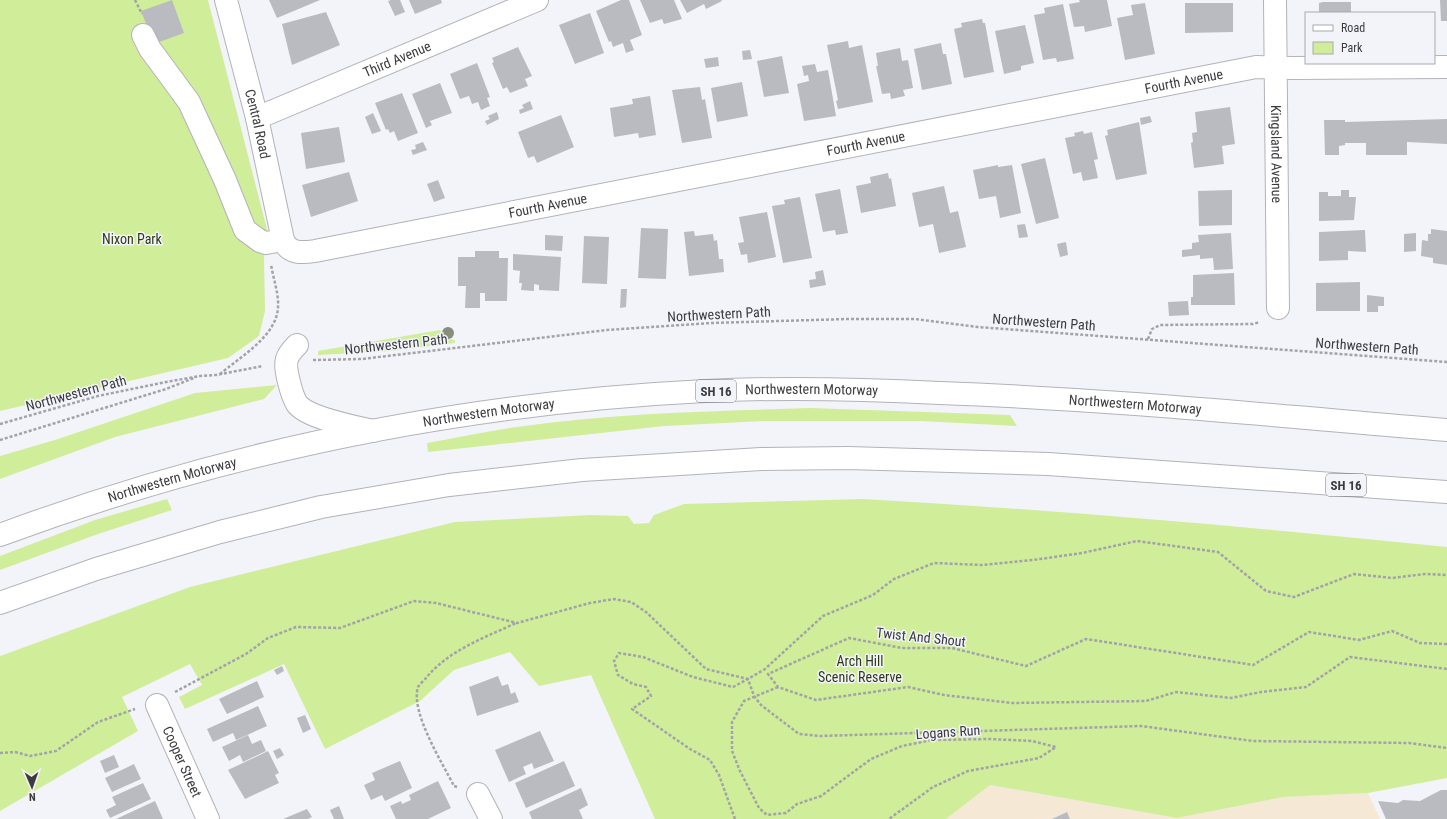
<svg xmlns="http://www.w3.org/2000/svg" width="1447" height="819" font-family="'Roboto Condensed',sans-serif">
	<rect width="100%" height="100%" fill="#f2f4fa"/>
	<!-- commercial -->
	<polygon fill="#f5e8d4" points="990,785 1177,818 1283,797 1368,793 1380,819 946,819"/>
	<!-- green -->
	<g fill="#d0ed99">
		<polygon points="0,0 208,0 268,233 264,258 265,311 259,336 228,358 0,411"/>
		<polygon points="440,330 448,339 455,340 455,343 391,351 318,355 318,351"/>
		<polygon points="277,385 264,399 115,437 0,479 0,456 55,440 195,393"/>
		<path d="M 810,408 L 1010,415 L 1017,426 L 921,421 L 765,421 L 664,426 L 428,452 L 427,443 C 457,438 487,431 517,427 C 613,413 712,411 810,408 Z"/>
		<polygon points="167,499 172,510 98,534 0,570 0,556 95,520"/>
		<path d="M 863,499 C 1058,510 1253,527 1447,547 L 1447,778 L 1368,793 L 1283,797 L 1177,818 L 990,785 L 946,819 L 655,819 L 591,675 L 539,686 L 510,652 L 454,670 L 420,701 L 325,749 L 284,664 L 185,709 L 179,697 L 202,685 L 190,664 L 122,697 L 138,731 L 0,811 L 0,656 L 190,587 L 455,522 L 591,515 L 628,516 L 634,524 L 649,523 L 654,515 L 684,504 Z"/>
	</g>
	<!-- building -->
	<g fill="#b9bbc1">
		<polygon points="172,0 184,33 154,44 141,11"/>
		<polygon points="269,0 320,0 277,18"/>
		<polygon points="391,0 400,0 405,12 395,16 388,1"/>
		<polygon points="409,0 441,0 442,3 415,14"/>
		<polygon points="621,0 629,0 642,35 630,40 634,50 626,53 623,43 613,47 611,41 609,42 596,11"/>
		<polygon points="640,0 674,0 682,19 664,24 662,19 650,23"/>
		<polygon points="680,0 721,0 722,1 706,9 704,4 687,13"/>
		<polygon points="1079,0 1107,0 1112,26 1085,32 1084,26 1074,27 1069,4 1080,2"/>
		<polygon points="1440,0 1447,0 1447,21 1441,21"/>
		<polygon points="1323,2 1351,2 1351,13 1319,13 1319,3"/>
		<polygon points="1145,3 1155,54 1125,60 1117,18 1133,15 1131,5"/>
		<polygon points="1185,3 1233,3 1233,32 1185,33"/>
		<polygon points="1063,4 1074,59 1057,62 1056,58 1043,60 1034,15 1045,13 1044,8"/>
		<polygon points="326,12 340,45 292,65 282,24"/>
		<polygon points="590,13 604,53 575,64 559,25"/>
		<polygon points="982,19 983,23 985,23 994,72 964,78 954,29 962,27 961,23"/>
		<polygon points="1025,25 1034,63 1021,66 1021,70 1004,74 995,31"/>
		<polygon points="848,41 849,48 862,45 873,102 838,109 836,101 838,100 827,45"/>
		<polygon points="941,43 943,54 946,54 952,84 922,90 914,49"/>
		<polygon points="518,47 532,76 525,79 528,86 510,93 507,87 503,89 492,63 494,62 492,58"/>
		<polygon points="900,48 902,61 908,60 913,88 903,90 905,96 891,99 890,93 882,94 876,66 878,66 876,53"/>
		<polygon points="750,50 752,59 743,60 742,51"/>
		<polygon points="782,56 789,93 764,97 757,61"/>
		<polygon points="718,57 719,66 706,68 704,59"/>
		<polygon points="477,63 490,97 487,98 490,106 481,110 478,102 472,104 469,96 460,99 450,74"/>
		<polygon points="815,64 817,72 828,70 836,116 804,121 797,84 809,81 808,75 804,76 802,66"/>
		<polygon points="742,82 748,116 717,122 711,88"/>
		<polygon points="440,83 452,113 430,121 432,125 426,128 412,94"/>
		<polygon points="700,87 702,100 705,99 712,138 682,143 672,90"/>
		<polygon points="402,93 418,133 398,141 394,131 390,133 388,129 386,130 375,103"/>
		<polygon points="650,96 656,135 639,138 638,133 614,137 610,108 633,104 632,99"/>
		<polygon points="530,101 533,109 520,114 519,110 524,108 522,105"/>
		<polygon points="1230,107 1235,144 1222,146 1224,164 1194,168 1191,143 1193,142 1192,133 1197,132 1195,112"/>
		<polygon points="497,112 499,119 487,125 485,121 490,119 488,116"/>
		<polygon points="373,113 381,131 372,134 365,117"/>
		<polygon points="561,115 574,147 537,163 534,156 528,158 518,132"/>
		<polygon points="1150,116 1152,122 1141,125 1140,118"/>
		<polygon points="1447,119 1447,144 1407,142 1407,155 1366,155 1366,143 1345,143 1345,145 1339,146 1339,155 1325,155 1324,120 1345,120 1345,122"/>
		<polygon points="1139,122 1147,174 1116,180 1105,136 1108,135 1107,130"/>
		<polygon points="339,127 345,162 306,169 301,133"/>
		<polygon points="1083,131 1084,134 1092,132 1098,159 1094,160 1098,178 1083,181 1081,172 1073,174 1065,138 1075,136 1074,133"/>
		<polygon points="423,142 427,150 413,155 411,150 416,149 415,145"/>
		<polygon points="1045,158 1059,218 1036,224 1021,164"/>
		<polygon points="998,165 998,167 1012,165 1021,213 1000,218 996,196 979,199 973,170"/>
		<polygon points="349,172 358,201 311,217 302,185"/>
		<polygon points="888,173 889,179 891,178 896,206 861,213 856,186 871,183 870,177"/>
		<polygon points="438,180 445,198 434,202 427,184"/>
		<polygon points="944,186 950,213 958,211 966,247 939,253 933,224 919,227 912,193"/>
		<polygon points="840,189 848,233 836,235 835,230 823,232 815,194"/>
		<polygon points="1232,190 1232,225 1199,226 1198,191"/>
		<polygon points="1341,190 1349,190 1349,197 1356,197 1354,220 1319,221 1319,192 1328,192 1328,196 1341,196"/>
		<polygon points="800,197 812,258 783,263 772,206 785,204 784,200"/>
		<polygon points="767,212 776,257 748,263 747,254 741,255 738,243 744,242 739,217"/>
		<polygon points="1025,224 1028,237 1019,238 1017,225"/>
		<polygon points="641,228 668,229 666,279 638,278"/>
		<polygon points="1431,229 1447,231 1447,265 1433,263 1433,258 1421,256 1422,240 1428,241 1428,234 1431,234"/>
		<polygon points="1365,230 1366,252 1348,251 1348,260 1319,261 1319,232"/>
		<polygon points="694,231 695,236 713,234 714,241 717,240 719,259 723,259 724,272 689,276 684,232"/>
		<polygon points="1231,233 1233,269 1214,270 1213,258 1200,259 1200,255 1182,257 1182,250 1192,249 1192,243 1199,242 1198,235"/>
		<polygon points="1416,233 1416,251 1404,252 1404,234"/>
		<polygon points="545,235 563,236 562,251 545,250"/>
		<polygon points="584,236 609,237 607,284 582,283"/>
		<polygon points="1066,242 1068,255 1060,257 1057,244"/>
		<polygon points="475,251 499,251 499,258 508,258 507,301 485,301 485,293 480,293 480,308 465,308 466,286 458,286 458,257 475,257"/>
		<polygon points="513,254 561,257 559,291 539,290 539,285 534,284 534,291 521,290 522,283 519,283 520,271 513,270"/>
		<polygon points="823,270 826,285 810,288 809,280 816,279 815,272"/>
		<polygon points="1234,273 1235,305 1191,305 1191,297 1193,297 1193,275"/>
		<polygon points="1360,282 1360,311 1316,311 1316,283"/>
		<polygon points="621,289 627,289 626,307 620,308"/>
		<polygon points="1367,295 1384,297 1384,306 1378,306 1378,312 1367,312"/>
		<polygon points="1188,301 1189,315 1169,316 1168,302"/>
		<polygon points="282,666 284,671 277,675 274,670"/>
		<polygon points="498,676 502,686 508,684 511,694 515,692 519,702 477,716 469,687"/>
		<polygon points="257,681 264,697 227,714 219,699"/>
		<polygon points="258,706 267,726 236,740 233,733 213,742 207,729"/>
		<polygon points="305,715 311,729 303,733 297,718"/>
		<polygon points="540,731 554,761 534,769 532,763 523,767 526,774 509,782 495,750"/>
		<polygon points="248,735 252,744 261,740 266,751 243,762 240,755 229,761 222,747"/>
		<polygon points="280,748 284,755 277,759 273,751"/>
		<polygon points="268,751 279,773 275,775 279,783 245,799 228,770"/>
		<polygon points="114,755 119,767 105,773 100,761"/>
		<polygon points="400,761 412,788 385,801 382,795 371,800 364,785 375,780 372,773"/>
		<polygon points="564,761 575,786 526,808 515,783"/>
		<polygon points="134,764 141,779 112,792 105,778"/>
		<polygon points="438,781 451,808 428,819 396,819 390,806 401,801 402,804 411,800 409,795"/>
		<polygon points="143,783 151,799 110,818 106,810 116,805 112,797"/>
		<polygon points="581,788 588,805 579,810 583,819 532,819 529,812"/>
		<polygon points="1441,790 1447,790 1447,819 1386,819 1378,801 1398,803 1403,800 1420,801"/>
		<polygon points="155,801 163,819 116,819"/>
		<polygon points="339,806 344,819 334,819 330,810"/>
		<polygon points="307,809 312,817 308,819 283,819"/>
		<polygon points="1067,812 1070,819 1052,819"/>
	</g>
	<g fill="none" stroke-linecap="round" stroke-linejoin="round">
		<defs>
			<g id="minor">
				<path id="s1" d="M 226,0 L 257,118 L 283,240 C 289,254 302,253 315,251 L 1256,67 L 1292,68 L 1447,67"/>
				<path id="s2" d="M 1275,0 L 1278,308"/>
				<polyline points="143,35 150,49 189,102 225,180 245,230 260,241 266,243 283,240"/>
				<path id="s3" d="M 257,118 L 537,0"/>
				<path d="M 297,345 C 286,356 284,361 288,378 C 290,386 292,396 297,404 C 308,418 355,427 373,431"/>
				<path id="s4" d="M 157,705 L 208,819"/>
				<polyline points="478,794 491,819"/>
			</g>
			<g id="highway">
				<path id="s5" d="M 0,535 C 226,451 464,403 705,391 C 783,387 862,389 940,393 C 1109,399 1278,416 1447,430"/>
				<polyline points="0,603 96,569 220,532 321,507 449,485 582,470 761,459 848,458 1048,464 1447,492"/>
			</g>
		</defs>
		<!-- minor casing -->
		<use href="#minor" stroke="#b2b3b9" stroke-width="24"/>
		<!-- highway casing -->
		<use href="#highway" stroke="#b2b3b9" stroke-width="24"/>
		<!-- path -->
		<g stroke="#a2a3a8" stroke-width="2.5" stroke-dasharray="3 2" stroke-linecap="butt">
			<polyline points="135,0 142,14"/>
			<polyline points="1148,339 1152,329 1160,325 1253,324 1260,322"/>
			<polyline points="313,360 362,359 607,330 711,323 848,319 915,319 978,327 1447,362"/>
			<path d="M 220,374 C 240,357 277,336 278,307 C 279,294 273,278 271,264"/>
			<polyline points="0,424 98,396 166,382 200,376 216,375 263,366"/>
			<polyline points="0,440 166,389 194,378"/>
			<polyline points="1447,644 1420,643 1392,631 1359,640 1309,632 1253,665 1086,639 1026,666 952,648 902,648 849,638 768,674 778,687 816,700 908,687 944,695 1012,703 1146,701 1176,692 1231,698 1261,692 1306,687 1350,657 1447,669"/>
			<polyline points="778,687 744,701 732,722 732,751 740,771 759,808 767,815 786,813 797,804 821,796 871,759 902,746 932,740 990,739 1032,741 1056,747 1039,758 968,771 933,787 889,819"/>
			<polyline points="175,692 246,654 268,638 296,627 340,628 414,601 436,603 517,623 590,603 614,599 631,602 646,612 706,669 748,679 765,669 823,616 873,595 894,579 934,563 982,565 1033,560 1082,553 1137,541 1218,552 1266,591 1294,597 1354,574 1392,578 1425,574 1447,575"/>
			<polyline points="0,753 15,752 30,756 56,751 98,722 135,709"/>
			<path d="M 457,787 L 454,786 C 443,764 410,712 418,687 C 420,684 424,680 426,678 C 449,650 484,638 516,623"/>
			<polyline points="735,819 719,775 710,760 690,749 632,709 651,696 646,687 633,684 618,675 614,661 619,653 643,657 693,677 733,687 748,679 754,696 761,705 799,734 820,736 1141,726 1253,741 1409,743 1447,748"/>
		</g>
		<!-- minor -->
		<use href="#minor" stroke="#fff" stroke-width="22"/>
		<!-- highway -->
		<use href="#highway" stroke="#fff" stroke-width="22"/>
	</g>
	<!-- trees -->
	<circle fill="#878e7c" cx="448" cy="333" r="6"/>
	<g text-anchor="middle" dominant-baseline="central" stroke-width="3" stroke-linejoin="round" paint-order="stroke">
		<!-- shield labels -->
		<g fill="#f2f4fa" stroke="#737377" stroke-width="1">
			<rect x="696" y="380" width="40" height="22" rx="3"/>
			<rect x="1326" y="474" width="40" height="22" rx="3"/>
		</g>
		<g font-size="13" font-weight="bold" fill="#3c3c3f">
			<text x="716" y="391">SH 16</text>
			<text x="1346" y="485">SH 16</text>
		</g>
		<!-- street labels -->
		<g font-size="14" fill="#3c3c3f" stroke="#f2f4fa">
			<text stroke="none"><textPath href="#s3" startOffset="152">Third Avenue</textPath></text>
			<text stroke="none"><textPath href="#s1" startOffset="1169">Fourth Avenue</textPath></text>
			<text stroke="none"><textPath href="#s1" startOffset="128">Central Road</textPath></text>
			<text stroke="none"><textPath href="#s1" startOffset="845">Fourth Avenue</textPath></text>
			<text stroke="none"><textPath href="#s2" startOffset="154">Kingsland Avenue</textPath></text>
			<text stroke="none"><textPath href="#s1" startOffset="521">Fourth Avenue</textPath></text>
			<text transform="translate(719 314) rotate(-3)">Northwestern Path</text>
			<text transform="translate(1044 322) rotate(4)">Northwestern Path</text>
			<text transform="translate(396 344) rotate(-6)">Northwestern Path</text>
			<text transform="translate(1367 346) rotate(4)">Northwestern Path</text>
			<text stroke="none"><textPath href="#s5" startOffset="829">Northwestern Motorway</textPath></text>
			<text transform="translate(76 393) rotate(-15)">Northwestern Path</text>
			<text stroke="none"><textPath href="#s5" startOffset="1153">Northwestern Motorway</textPath></text>
			<text stroke="none"><textPath href="#s5" startOffset="505">Northwestern Motorway</textPath></text>
			<text stroke="none"><textPath href="#s5" startOffset="181">Northwestern Motorway</textPath></text>
			<text transform="translate(921 637) rotate(6)">Twist And Shout</text>
			<text transform="translate(948 732) rotate(-4)">Logans Run</text>
			<text stroke="none"><textPath href="#s4" startOffset="62">Cooper Street</textPath></text>
		</g>
		<!-- park labels -->
		<g font-size="14" fill="#2f3a15" stroke="#f2f4fa">
			<text x="132" y="239">Nixon Park</text>
			<text x="860" y="661">Arch Hill<tspan x="860" dy="16">Scenic Reserve</tspan></text>
		</g>
	</g>
	<!-- legend -->
	<rect x="1305" y="12" width="130" height="52" fill="#f2f4fa" stroke="#a9aaaf"/>
	<rect x="1313" y="25" width="20" height="6" fill="#ffffff" stroke="#a9aaaf"/>
	<text x="1341" y="32" font-size="12" fill="#3c3c3f">Road</text>
	<rect x="1313" y="42" width="20" height="12" fill="#d0ed99" stroke="#a9aaaf"/>
	<text x="1341" y="52" font-size="12" fill="#3c3c3f">Park</text>
	<!-- north arrow -->
	<g transform="translate(32 787) rotate(178)" stroke="#f2f4fa" stroke-width="3" paint-order="stroke">
	<path d="M0-3L7 15L0 10L-7 15Z" fill="#3c3c3f"/>
	<text y="-6" font-size="11" font-weight="bold" text-anchor="middle" fill="#3c3c3f">N</text>
	</g>
</svg>
